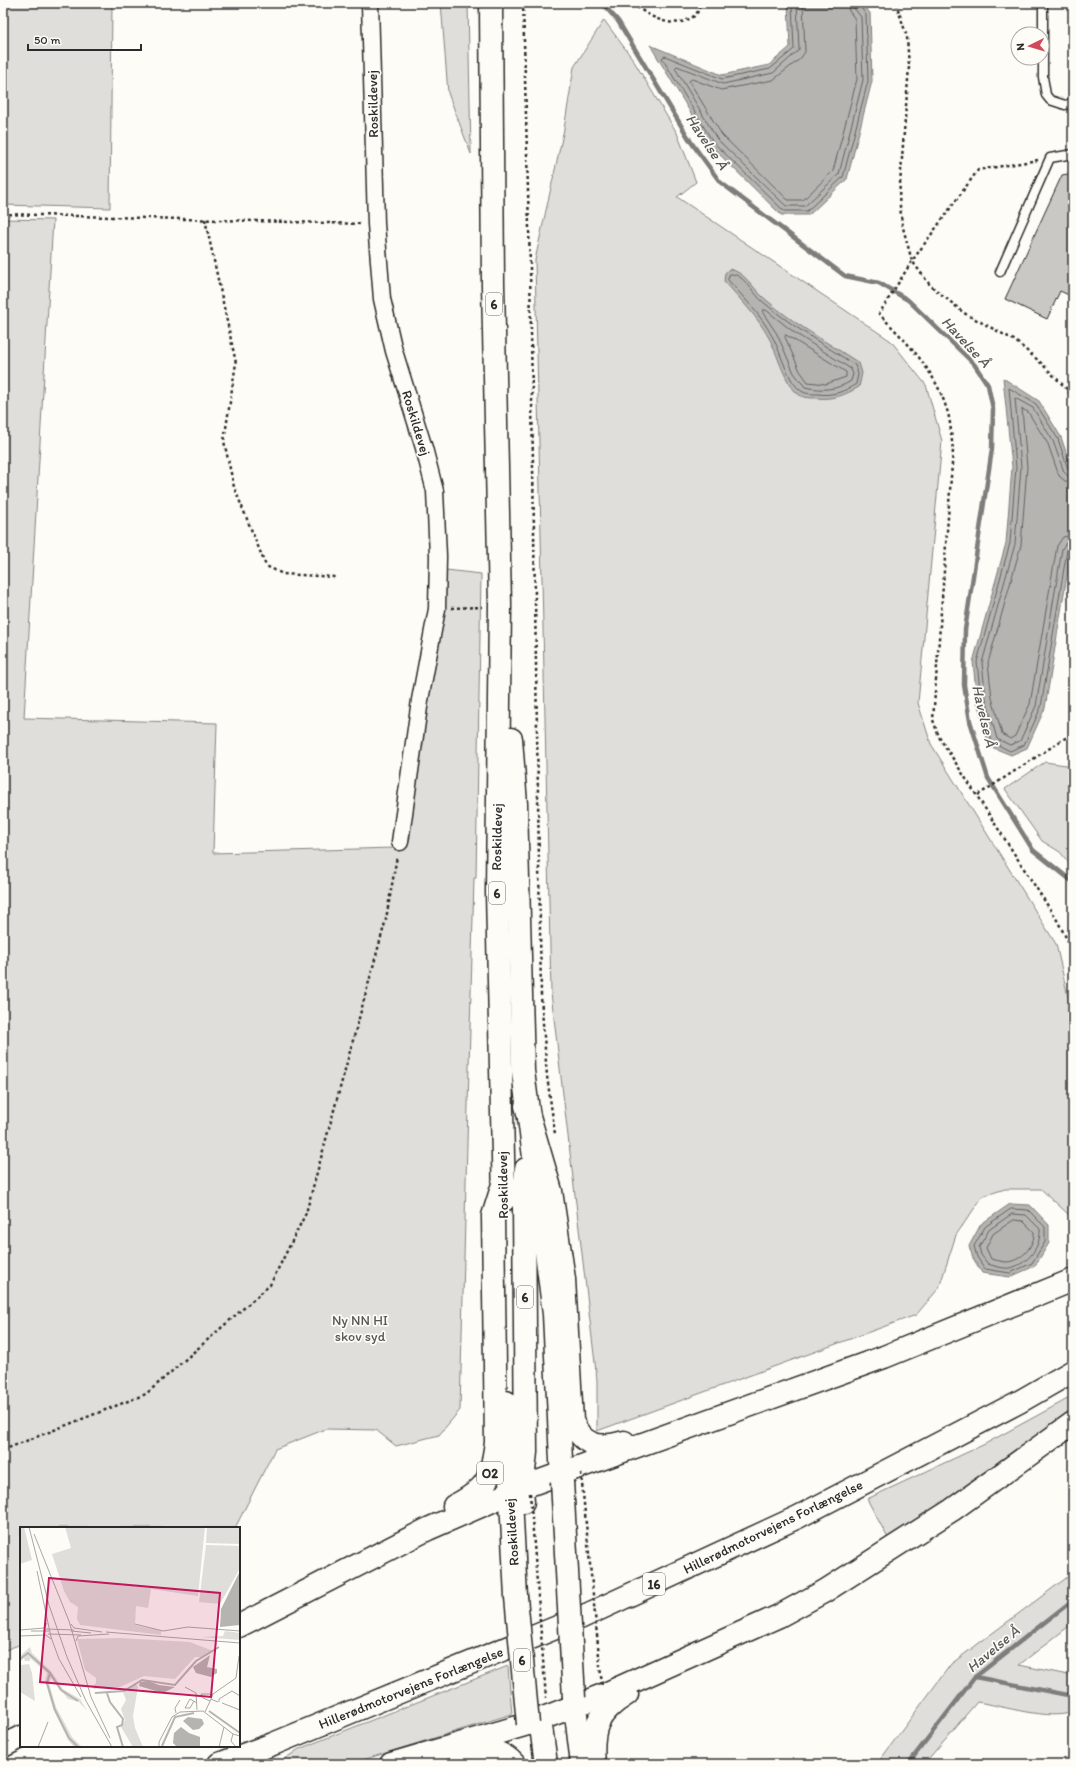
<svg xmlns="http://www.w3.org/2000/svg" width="1076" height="1767" font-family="Itim,sans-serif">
	<rect width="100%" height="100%" fill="#fdfcf7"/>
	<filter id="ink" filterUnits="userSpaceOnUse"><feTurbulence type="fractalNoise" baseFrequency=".025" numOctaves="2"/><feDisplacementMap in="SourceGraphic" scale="8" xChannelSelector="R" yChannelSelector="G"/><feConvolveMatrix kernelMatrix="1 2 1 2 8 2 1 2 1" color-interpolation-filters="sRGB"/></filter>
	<g filter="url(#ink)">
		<!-- green -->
		<g fill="#dfdeda" stroke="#858482">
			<polygon points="3,3 112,3 110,208 3,205"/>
			<polygon points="441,3 468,3 471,154 448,93"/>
			<polygon points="604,20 632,58 677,133 696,182 677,197 891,341 926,385 942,441 918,703 931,744 1056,944 1071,1010 1073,1223 1068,1214 1041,1189 1005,1189 983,1196 956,1235 939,1288 916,1315 597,1431 597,1380 551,993 535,260 564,129 574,67"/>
			<polygon points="3,219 53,220 24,718 217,723 213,853 394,848 405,850 446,570 481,574 476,878 474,878 460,1410 439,1435 396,1446 376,1430 326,1429 275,1449 235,1528 21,1528 21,1644 3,1651"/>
			<polygon points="1045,762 1073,766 1073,868 1060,852 1042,841 1005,789"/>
			<polygon points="1073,1396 1073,1414 889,1540 867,1499 985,1444"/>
			<path d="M 1073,1573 L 1073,1623 L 1019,1665 L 1073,1676 L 1073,1712 C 1048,1721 1004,1706 977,1702 L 924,1764 L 877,1764 L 951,1664 Z"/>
			<polygon points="508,1666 512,1714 350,1764 277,1764 299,1749"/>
		</g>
		<!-- water -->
		<g fill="#b5b4b1" stroke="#7e7d7b">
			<polygon points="788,3 861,3 870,13 872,81 847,179 809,215 781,215 710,145 650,45 722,75 769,65 790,47"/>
			<path d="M 729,269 C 745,272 752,287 763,297 C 792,323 827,342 859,363 L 862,373 L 859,387 C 845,395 833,400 816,398 C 812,398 805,398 801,396 C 785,387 778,354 769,338 C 757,316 740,299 724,281 L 725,273 Z"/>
			<polygon points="1003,378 1039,401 1061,437 1073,473 1073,539 1045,708 1027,748 1011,755 989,746 977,701 973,662 1006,543 1012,467"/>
			<polygon points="1010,1204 1030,1205 1049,1225 1049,1243 1035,1266 1010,1277 982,1273 973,1258 969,1246 981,1224"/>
		</g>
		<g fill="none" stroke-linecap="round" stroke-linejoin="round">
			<!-- shore -->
			<g stroke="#626261" stroke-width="1">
				<polyline points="792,3 794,49 770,69 722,79 665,56 662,58 713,142 784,211 807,211 843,177 868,81 866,15 858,3"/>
				<polyline points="797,3 799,50 773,73 723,84 677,66 675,68 717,139 786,206 805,206 839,174 863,80 861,17 854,8 853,3"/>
				<polyline points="803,3 805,52 800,59 773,80 721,90 692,79 689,81 722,135 788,200 803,200 833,171 857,79 855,19 849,11 847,3"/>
				<path d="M 730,274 C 743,273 753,293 762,301 C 790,325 824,345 855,365 L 858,374 L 856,384 C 844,392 832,396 818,394 C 813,394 807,394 803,392 C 787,383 781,351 772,336 C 761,315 744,298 728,280 Z"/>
				<path d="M 763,310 L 766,310 L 795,333 L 851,369 L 853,374 L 851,381 C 837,390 822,391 805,387 L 794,373 L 777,334 L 763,313 Z"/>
				<polygon points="786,335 846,372 846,377 826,384 808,382 800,371 785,337"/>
				<polyline points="1073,471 1068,469 1058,439 1036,404 1009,388 1016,467 1010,543 977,662 981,700 992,742 1010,751 1024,745 1041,707 1067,550 1069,547 1073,546"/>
				<polyline points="1073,476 1068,476 1064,472 1053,441 1033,408 1015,398 1021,467 1015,544 982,663 986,699 997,739 1010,745 1020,741 1036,706 1062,549 1066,543 1073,541"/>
				<polyline points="1073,482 1065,481 1059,476 1048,444 1028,412 1022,409 1027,467 1021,545 988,663 992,698 1002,734 1010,739 1015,736 1030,704 1057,546 1063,537 1073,535"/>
				<polygon points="1011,1209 1028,1210 1045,1227 1045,1242 1032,1263 1010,1273 985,1269 977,1257 974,1246 985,1227"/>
				<path d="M 1012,1214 L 1026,1215 L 1040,1229 C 1041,1247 1028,1264 1010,1268 C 1004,1269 994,1266 988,1264 L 981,1255 L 979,1247 L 989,1230 Z"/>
				<path d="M 1014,1220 L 1023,1221 L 1034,1232 C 1035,1245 1022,1261 1007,1262 C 1002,1262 996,1260 991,1259 L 986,1248 L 993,1234 Z"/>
			</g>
			<!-- stream -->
			<g stroke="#7e7d7b" stroke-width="4.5">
				<polyline points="602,3 618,21 691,142 720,182 845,276 879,283 908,300 974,364 988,385 993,409 992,449 965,630 964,685 970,721 988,778 1033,850 1073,882"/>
				<polyline points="975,1677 1073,1696"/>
				<polyline points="908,1764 975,1677 1073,1600"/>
			</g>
		</g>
		<!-- building -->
		<polygon fill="#c9c8c4" stroke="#2b2b2b" points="1073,173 1073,297 1060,291 1047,319 1005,299 1062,175"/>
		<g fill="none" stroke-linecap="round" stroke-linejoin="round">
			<defs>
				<g id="lane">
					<polyline points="1043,3 1043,77 1046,95 1050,100 1065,105 1073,103"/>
					<polyline points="1000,272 1050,158 1073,154"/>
				</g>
				<polyline id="street" points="370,3 376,224 382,299 394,351 424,448 435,491 438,556 437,609 420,700 400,842"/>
				<g id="primary">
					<polyline points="491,3 493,285 500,604 497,892 504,1200"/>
					<polyline points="511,739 516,804 523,1071 554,1314 562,1481"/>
					<polyline points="506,1402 516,1597"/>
					<polyline points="523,1502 522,1489 526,1452 524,1205 526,1169"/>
					<polyline points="574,1698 582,1764"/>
					<polyline points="540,1719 546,1764"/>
				</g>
				<g id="highway">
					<path d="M 526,1106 L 551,1191 L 564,1279 L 572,1421 C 583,1447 600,1449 624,1442"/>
					<path d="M 454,1506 C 488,1488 491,1480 496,1442 L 493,1216 L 504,1181"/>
					<polyline points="239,1626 428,1529 529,1485 884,1357 1073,1280"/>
					<polyline points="3,1746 21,1737"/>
					<path d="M 461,1754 C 481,1750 499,1747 514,1764"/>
					<polyline points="219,1764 273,1744 582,1617 798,1517 1019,1402 1073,1371"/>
					<polyline points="391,1764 528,1724 603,1695 779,1616 825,1591 952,1510 1073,1423"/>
					<path d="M 594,1764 C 591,1729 596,1713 627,1694"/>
				</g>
			</defs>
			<!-- lane casing -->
			<use href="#lane" stroke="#2b2b2b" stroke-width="11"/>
			<!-- street casing -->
			<use href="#street" stroke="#2b2b2b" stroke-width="19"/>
			<!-- primary casing -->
			<use href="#primary" stroke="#2b2b2b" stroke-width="25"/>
			<!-- highway casing -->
			<use href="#highway" stroke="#2b2b2b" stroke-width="25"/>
			<!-- path -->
			<g stroke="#2b2b2b" stroke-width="2.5" stroke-dasharray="3 3" stroke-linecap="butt">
				<polyline points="523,3 530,266 541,996 547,1076 555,1134"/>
				<path d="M 632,3 C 648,16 671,30 691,18 C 697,15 700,9 699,3"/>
				<polyline points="896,3 907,37 909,67 899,197 902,224 912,261 930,285 964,313 1014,340 1039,361 1066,388 1073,399"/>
				<path d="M 1038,160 L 978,170 L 912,261 L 879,314 C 906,341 934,369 946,407 C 951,420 951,436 953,450 L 933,720 L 939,737 L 1057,920 L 1073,951"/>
				<polyline points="3,214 362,224"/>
				<polyline points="205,219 236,363 224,441 234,487 266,566 283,574 335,577"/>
				<polyline points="1068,391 1073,387"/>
				<polyline points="451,608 482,607"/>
				<polyline points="978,795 1073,733"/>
				<polyline points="3,1450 146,1394 270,1285 306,1213 386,919 397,856"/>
			</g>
			<!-- lane -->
			<use href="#lane" stroke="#fdfcf7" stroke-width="8"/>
			<!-- street -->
			<use href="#street" stroke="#fdfcf7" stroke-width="16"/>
			<!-- primary -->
			<use href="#primary" stroke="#fdfcf7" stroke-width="22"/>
			<!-- highway -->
			<use href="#highway" stroke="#fdfcf7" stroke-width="22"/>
			<defs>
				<g id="primary-bridge">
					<polyline points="562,1481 574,1698"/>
					<polyline points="516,1597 528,1724"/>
				</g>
			</defs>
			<!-- primary-bridge casing -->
			<use href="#primary-bridge" stroke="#2b2b2b" stroke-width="25" stroke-linecap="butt"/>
			<!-- path-bridge -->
			<g stroke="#2b2b2b" stroke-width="2.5" stroke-dasharray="3 3" stroke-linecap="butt">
				<polyline points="581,1473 602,1686"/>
				<polyline points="530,1493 546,1698"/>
			</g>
			<!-- primary-bridge -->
			<use href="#primary-bridge" stroke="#fdfcf7" stroke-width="22"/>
		</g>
	</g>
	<g text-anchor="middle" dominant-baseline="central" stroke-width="3.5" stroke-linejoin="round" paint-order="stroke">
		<!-- shield labels -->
		<g fill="#fdfcf7" stroke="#6a6a68" stroke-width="1">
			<rect x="486" y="293" width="16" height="22" rx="3"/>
			<rect x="489" y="882" width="16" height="22" rx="3"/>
			<rect x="517" y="1286" width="16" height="22" rx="3"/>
			<rect x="477" y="1462" width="26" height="22" rx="3"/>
			<rect x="643" y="1573" width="22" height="22" rx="3"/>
			<rect x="514" y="1649" width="16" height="22" rx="3"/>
		</g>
		<g font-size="13" font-weight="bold" fill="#2b2b2b">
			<text x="494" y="304">6</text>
			<text x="497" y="893">6</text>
			<text x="525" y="1297">6</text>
			<text x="490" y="1473">O2</text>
			<text x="654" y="1584">16</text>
			<text x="522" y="1660">6</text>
		</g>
		<!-- street labels -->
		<g font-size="14" fill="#2b2b2b" stroke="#fdfcf7">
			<text transform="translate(373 104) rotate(-91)">Roskildevej</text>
			<text transform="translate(416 423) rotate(73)">Roskildevej</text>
			<text transform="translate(497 837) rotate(-89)">Roskildevej</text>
			<text transform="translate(503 1185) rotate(-91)">Roskildevej</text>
			<text transform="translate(773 1527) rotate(-26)">Hillerødmotorvejens Forlængelse</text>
			<text transform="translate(512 1532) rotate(-94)">Roskildevej</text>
			<text transform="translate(411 1688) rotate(-22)">Hillerødmotorvejens Forlængelse</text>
		</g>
		<!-- park labels -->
		<g font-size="14" fill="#585857" stroke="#fdfcf7">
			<text x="360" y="1320">Ny NN HI<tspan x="360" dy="16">skov syd</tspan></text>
		</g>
		<!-- water labels -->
		<g font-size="15" font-style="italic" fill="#5b5b5a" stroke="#fdfcf7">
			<text transform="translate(707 142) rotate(56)">Havelse Å</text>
			<text transform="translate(966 342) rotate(47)">Havelse Å</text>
			<text transform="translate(984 716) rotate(77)">Havelse Å</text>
			<text transform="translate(993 1649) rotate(-40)">Havelse Å</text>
		</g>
	</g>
	<!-- overview -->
	<g transform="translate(20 1527)">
		<rect width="220" height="220" fill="#fdfcf7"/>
		<path d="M 0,0 L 4,0 L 12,33 L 0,37 ZM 45,0 L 185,0 L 178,69 L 131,62 L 128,81 L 116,79 L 115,98 L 141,104 L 141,108 L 60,98 L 57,92 L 58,80 L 50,75 L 44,64 L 32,27 L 51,21 ZM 187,0 L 220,0 L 220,17 L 186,16 ZM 186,18 L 220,19 L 220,41 L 200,77 L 179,75 ZM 205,104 L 220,106 L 220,113 L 181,110 L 203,109 ZM 100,111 L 170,115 L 193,124 L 181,130 L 175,130 L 155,152 L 124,149 L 100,160 L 74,162 L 72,160 L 76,156 L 76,151 L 65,143 L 57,112 ZM 10,120 L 12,126 L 31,144 L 43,162 L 60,172 L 67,184 L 59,175 L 48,172 L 31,151 L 29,156 L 36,180 L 52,210 L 62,220 L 54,220 L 48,213 L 33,182 L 25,154 L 27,146 L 10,131 L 10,134 L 5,134 L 4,131 L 0,135 L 0,129 ZM 9,137 L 12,146 L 15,174 L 0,165 L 1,138 ZM 115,156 L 118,160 L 113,189 L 115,201 L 123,220 L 113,220 L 101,200 L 105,193 L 101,182 L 106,173 L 103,165 Z" fill="#dfdeda"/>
		<path d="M 220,44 L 220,98 L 200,100 L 201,82 ZM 190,128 L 187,140 L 197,142 L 197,146 L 191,150 L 176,146 L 173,140 ZM 128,154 L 139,158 L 155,160 L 143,166 L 119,159 L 120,155 ZM 168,190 L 182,192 L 184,197 L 179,202 L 173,203 L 163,194 ZM 161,200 L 169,206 L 180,210 L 180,220 L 157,220 L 153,216 L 154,206 Z" fill="#b5b4b1"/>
		<path fill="none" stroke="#b5b4b1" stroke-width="2" d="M 0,132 L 8,126 L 30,146 L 41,163 L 58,174M 30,146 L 27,156 L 35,183 L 49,211 L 58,220M 75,166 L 104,164 L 122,153 L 155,158 L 176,134 L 199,120M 87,166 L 90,175 L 103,192 L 102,198 L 97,200 L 103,220M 189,184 L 220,206M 142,219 L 155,190 L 174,186"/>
		<path fill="none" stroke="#a9a8a5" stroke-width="1" d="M 9,0 L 29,78 L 47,130 L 66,174 L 92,220M 14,7 L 49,94 L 71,170 L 90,211M 17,44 L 31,110 L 39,132 L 61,170M 51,97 L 54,101 L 82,105M 115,97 L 143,104 L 168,100 L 220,104M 26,102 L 54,103M 0,103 L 24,101 L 27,96M 11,104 L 29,104M 51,104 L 71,106M 86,105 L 220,116M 28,107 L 61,108M 0,109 L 26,108 L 31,112M 56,114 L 58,109 L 89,107M 165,160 L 176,166 L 177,183M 193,167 L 216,151 L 219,129M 190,174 L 183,171 L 181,167 L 193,167 L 191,172M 199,175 L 199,172 L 212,164 L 220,169M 202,176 L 220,183M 165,181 L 170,172 L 177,176M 165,181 L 170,181 L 174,174M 185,185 L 191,172 L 198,175M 156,186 L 155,181 L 160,173M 213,207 L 211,214 L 216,220M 18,220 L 28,195M 139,220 L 139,215 L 152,190 L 160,185 L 183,184 L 213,207 L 220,209M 199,220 L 204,200"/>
		<path fill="#c2185b" fill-opacity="0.15" stroke="#c2185b" stroke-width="2" d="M 29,51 L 200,66 L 191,170 L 20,155 Z"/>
		<rect width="220" height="220" fill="none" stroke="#2b2b2b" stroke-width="2"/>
	</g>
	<!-- margin -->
	<rect width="1076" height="1767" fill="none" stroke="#fdfcf7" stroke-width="16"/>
	<rect x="8" y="8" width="1060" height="1751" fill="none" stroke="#2b2b2b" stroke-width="1.5" filter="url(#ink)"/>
	<!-- north arrow -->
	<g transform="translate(1030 46) rotate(265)"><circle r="19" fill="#fdfcf7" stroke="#a9a8a5"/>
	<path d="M0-3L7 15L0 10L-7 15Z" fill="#d1495b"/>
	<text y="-6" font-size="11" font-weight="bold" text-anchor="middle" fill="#2b2b2b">N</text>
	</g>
	<!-- scale -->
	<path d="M28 44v6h113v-6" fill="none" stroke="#2b2b2b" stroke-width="2"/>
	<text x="34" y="44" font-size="12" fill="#2b2b2b" stroke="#fdfcf7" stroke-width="3" paint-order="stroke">50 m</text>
</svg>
